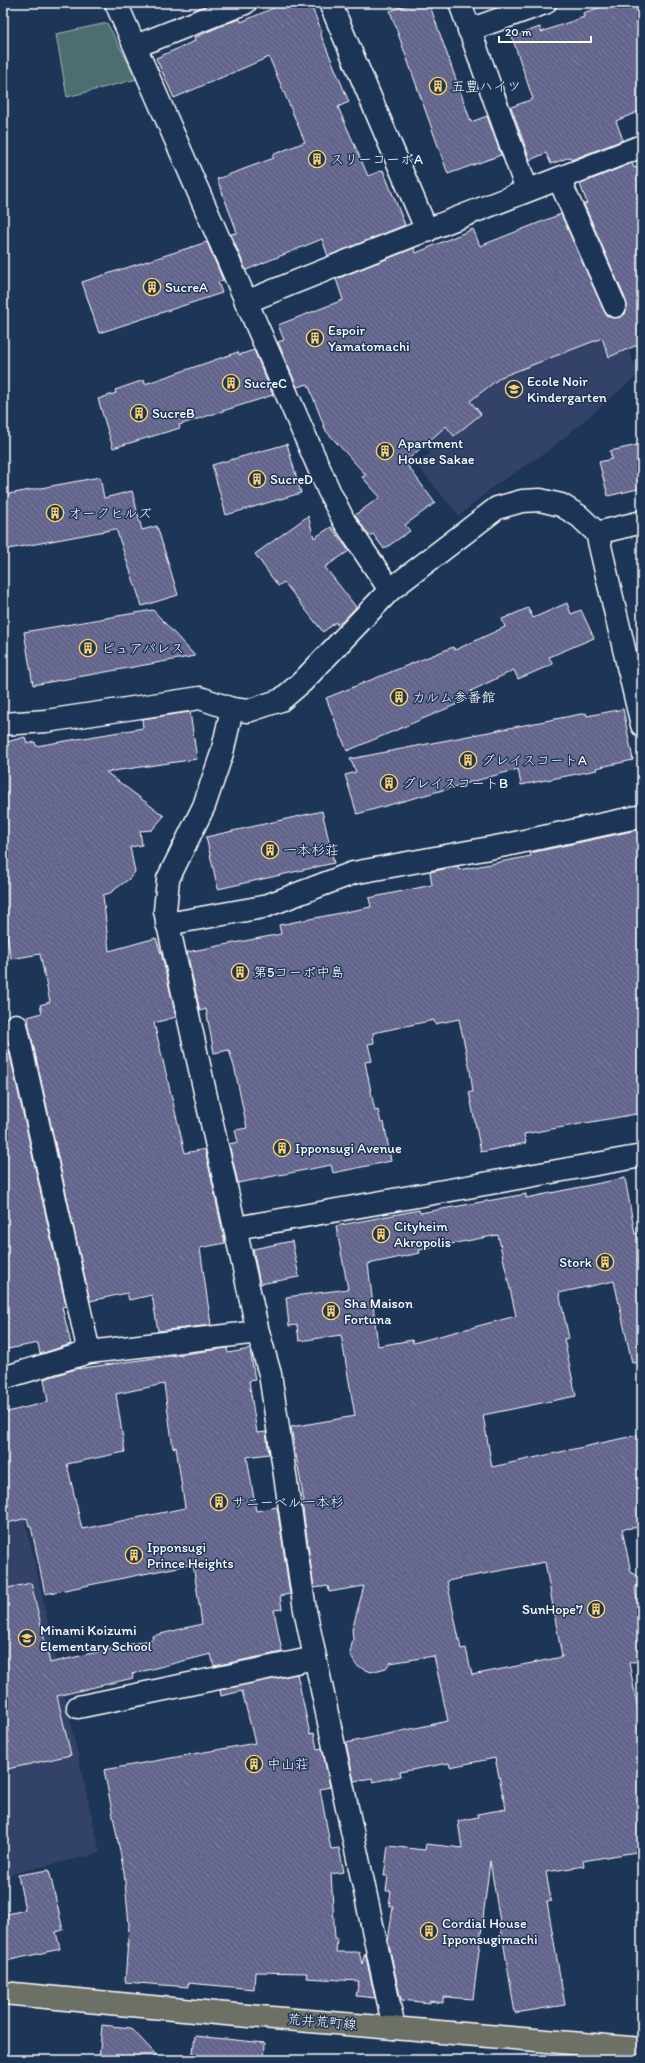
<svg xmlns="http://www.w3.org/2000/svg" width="645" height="2063" font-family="Itim,'Klee One',sans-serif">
	<defs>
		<pattern id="building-back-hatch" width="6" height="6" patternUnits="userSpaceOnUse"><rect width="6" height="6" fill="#62658b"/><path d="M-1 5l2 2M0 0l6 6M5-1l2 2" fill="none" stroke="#7a7c9c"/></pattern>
	</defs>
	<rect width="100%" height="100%" fill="#1d3557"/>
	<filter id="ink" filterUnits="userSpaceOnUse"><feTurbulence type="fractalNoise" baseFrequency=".025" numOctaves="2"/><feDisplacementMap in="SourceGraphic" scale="8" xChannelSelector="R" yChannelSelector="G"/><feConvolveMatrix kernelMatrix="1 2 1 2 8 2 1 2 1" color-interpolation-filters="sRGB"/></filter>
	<g filter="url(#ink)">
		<!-- built -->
		<g fill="#324367">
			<polygon points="604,294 639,374 551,449 494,486 459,516 416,464 430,453 386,405 461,347"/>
			<polygon points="3,1422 100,1853 3,1876"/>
		</g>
		<!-- park -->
		<polygon fill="#4d6e6e" stroke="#a6b6b6" points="107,23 137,79 67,97 56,34"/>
		<!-- building -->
		<g fill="url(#building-back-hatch)" stroke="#fff" fill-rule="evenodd">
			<polygon points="285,3 310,3 322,32 320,33 349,102 338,107 368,176 383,170 405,225 328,256 322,239 246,270 231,234 236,233 236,229 217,179 274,158 272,155 305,142 269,57 174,98 156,58 195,41 194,38 225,24 240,19 241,22"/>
			<polygon points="413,3 429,3 471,122 487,116 501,155 448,174 390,11"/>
			<polygon points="613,3 642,3 642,110 616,121 623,140 571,160 570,157 551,164 546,153 530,160 511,107 533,99 512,37 540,27 541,32 584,17 583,13"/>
			<polygon points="632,163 634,168 642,165 642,343 609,357 602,338 501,377 470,401 481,414 454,436 446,426 405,462 435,503 405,525 410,531 384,549 373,534 369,536 355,515 380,497 362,477 366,475 326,431 308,384 297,387 278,342 284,340 278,325 343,300 336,279 399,254 414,248 416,253 473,229 480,246 561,214 604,311 607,316 613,318 620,317 625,314 627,308 626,301 584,204 587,203 580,184"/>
			<polygon points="207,242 223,280 218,282 222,293 99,333 82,282"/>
			<polygon points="254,350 273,395 179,425 180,428 113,448 98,399 116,393 115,390 144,380 145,384 238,352 239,355"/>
			<polygon points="287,444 301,493 226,515 212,465"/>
			<polygon points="642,444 642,488 608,496 599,462 612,459 610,451"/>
			<polygon points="100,477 104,498 132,491 142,530 157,526 178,595 142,606 116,529 3,550 3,495"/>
			<polygon points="308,516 314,538 331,527 349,551 325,567 356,607 343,621 337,625 336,622 323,632 284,582 278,586 255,554"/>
			<polygon points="567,603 571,614 581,610 594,638 549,657 553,664 518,679 514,670 471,691 474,697 347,751 326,698 453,647 455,650 505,627 502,619 528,608 533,618"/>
			<polygon points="153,610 195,656 33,685 24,632"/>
			<polygon points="623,709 633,760 596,768 597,770 521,785 518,769 357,814 345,775 356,772 350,759 586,713 587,716"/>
			<polygon points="190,712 197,759 106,772 164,816 152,830 140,831 142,845 130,847 135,872 129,879 110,893 103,895 109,951 156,938 162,956 176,1017 154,1023 185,1153 205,1149 225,1243 200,1248 211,1325 158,1331 152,1295 129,1300 127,1293 90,1301 29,1026 28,1017 42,1013 40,1005 50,1002 40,954 11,959 3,911 3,743 25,737 27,744 35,742 36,746 143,728 142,719"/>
			<polygon points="322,811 334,863 218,889 206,837"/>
			<polygon points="642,829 642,1113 524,1134 526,1143 481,1152 469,1092 473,1092 470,1070 459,1019 435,1024 434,1020 373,1033 374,1043 368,1044 372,1061 365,1062 375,1111 378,1110 381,1123 384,1122 391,1161 333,1173 331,1165 238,1183 229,1144 238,1142 235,1130 247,1128 235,1070 229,1050 214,1053 206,1009 200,1011 187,952 281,934 279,925 371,907 369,898 432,885 430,872 458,866 459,870 531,856 530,853"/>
			<polygon points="9,1051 66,1306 62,1307 71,1344 40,1354 38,1343 3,1350 3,1058"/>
			<path d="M 625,1178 L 635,1234 L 642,1232 L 642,1362 L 632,1363 L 614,1281 L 559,1293 L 569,1338 L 564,1339 L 576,1396 L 483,1415 L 492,1467 L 642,1434 L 642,1527 L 622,1529 L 631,1572 L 641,1578 L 635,1589 L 642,1626 L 642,1660 L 629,1663 L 638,1709 L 642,1708 L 642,1851 L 583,1861 L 584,1866 L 546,1872 L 551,1901 L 547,1902 L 565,2005 L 515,2013 L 490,1861 L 473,1999 L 443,1997 L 443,2003 L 430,2001 L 430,2003 L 401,2000 L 388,1941 L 393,1907 L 389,1906 L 391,1891 L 386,1891 L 388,1876 L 384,1876 L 388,1846 L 425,1850 L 426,1844 L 462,1848 L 458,1821 L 478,1817 L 477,1814 L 506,1809 L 495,1758 L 450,1767 L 449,1763 L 400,1772 L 401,1776 L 373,1782 L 372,1778 L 354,1781 L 346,1743 L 448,1721 L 434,1656 L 390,1663 L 386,1668 L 371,1672 L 357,1666 L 353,1660 L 350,1653 L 353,1639 L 352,1630 L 364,1586 L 329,1592 L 328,1586 L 314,1588 L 302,1502 L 304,1501 L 291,1427 L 355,1416 L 341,1335 L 299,1341 L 297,1325 L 289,1326 L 286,1297 L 348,1289 L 336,1226 L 419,1210 L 420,1213 L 526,1194 L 526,1198 ZM 498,1235 L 516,1316 L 413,1343 L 412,1340 L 378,1346 L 368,1264 L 420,1253 L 419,1250 ZM 545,1562 L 562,1657 L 472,1675 L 466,1648 L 461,1649 L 447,1581 Z"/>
			<polygon points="292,1241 299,1277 260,1284 253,1249"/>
			<path d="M 227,1348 L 228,1353 L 250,1349 L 255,1380 L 249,1381 L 257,1433 L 266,1432 L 269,1454 L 247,1457 L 256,1511 L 277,1507 L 290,1594 L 280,1596 L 282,1609 L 274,1610 L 282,1652 L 214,1666 L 211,1654 L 132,1674 L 133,1678 L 57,1696 L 71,1755 L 3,1770 L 3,1589 L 31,1583 L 50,1663 L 153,1639 L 152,1636 L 202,1624 L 193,1564 L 45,1594 L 31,1526 L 29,1526 L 27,1518 L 3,1524 L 3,1413 L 48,1402 L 44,1379 L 76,1369 ZM 164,1384 L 173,1448 L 176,1447 L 185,1508 L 82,1529 L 67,1464 L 125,1452 L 116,1394 Z"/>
			<polygon points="297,1674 310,1734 314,1733 317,1749 322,1748 330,1787 320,1789 331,1849 339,1848 344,1872 331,1874 335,1938 337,1938 336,1952 359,1952 362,1964 365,1953 375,1998 356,1996 359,1981 306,1978 307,1973 255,1972 254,1989 188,1983 188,1987 125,1982 129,1925 124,1872 104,1770 255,1743 242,1691 221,1696 220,1690"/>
			<polygon points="49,1870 63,1930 56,1932 60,1949 6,1961 3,1946 3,1915 25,1910 18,1875"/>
			<polygon points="102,2025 131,2028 161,2060 99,2060"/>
			<polygon points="195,2036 265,2043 264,2060 192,2060"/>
		</g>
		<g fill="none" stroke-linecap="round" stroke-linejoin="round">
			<defs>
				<g id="minor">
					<polyline points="116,3 329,491 344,521 390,590"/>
					<polyline points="330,3 427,231"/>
					<polyline points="460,3 527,190"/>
					<polyline points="469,30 545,3"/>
					<polyline points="136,46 245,3"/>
					<polyline points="559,179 615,306"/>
					<path d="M 246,302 C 378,248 510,198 642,146"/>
					<polyline points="597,533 642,522"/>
					<polyline points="628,666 642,725"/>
					<polyline points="232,709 222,753 204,806 168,879 165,911 258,1332 270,1374 305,1610 394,2028"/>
					<polyline points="3,724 46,721 200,698 232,709 248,711 281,700 302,682 390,590 497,508 522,501 540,500 561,505 579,516 597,533 628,666 642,677"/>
					<polyline points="167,924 263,907 353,873 506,845 642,816"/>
					<polyline points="16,1025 89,1352"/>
					<polyline points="236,1228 642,1156"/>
					<polyline points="3,1378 89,1352 258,1332"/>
					<polyline points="78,1707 315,1658"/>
				</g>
				<polyline id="major" points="3,1993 226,2014 642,2049"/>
			</defs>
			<!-- minor casing -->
			<use href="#minor" stroke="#fff" stroke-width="25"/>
			<!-- major casing -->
			<use href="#major" stroke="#fff" stroke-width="25"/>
			<!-- minor -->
			<use href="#minor" stroke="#1d3557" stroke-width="22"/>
			<!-- major -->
			<use href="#major" stroke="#6c7065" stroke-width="22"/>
		</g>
	</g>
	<!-- icons -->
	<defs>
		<symbol id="building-ring" viewBox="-11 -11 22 22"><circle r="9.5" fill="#1d3557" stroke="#ffd166" stroke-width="1.5"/><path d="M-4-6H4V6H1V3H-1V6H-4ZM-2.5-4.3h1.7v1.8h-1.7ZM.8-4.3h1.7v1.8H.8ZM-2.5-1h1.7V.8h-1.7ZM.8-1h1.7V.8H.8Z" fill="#ffd166"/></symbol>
		<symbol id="school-ring" viewBox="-11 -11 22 22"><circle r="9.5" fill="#1d3557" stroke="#ffd166" stroke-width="1.5"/><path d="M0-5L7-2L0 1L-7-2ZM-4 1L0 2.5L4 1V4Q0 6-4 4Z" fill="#ffd166"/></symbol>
	</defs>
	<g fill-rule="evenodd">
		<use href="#building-ring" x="428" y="76" width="20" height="20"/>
		<use href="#building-ring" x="307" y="149" width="20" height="20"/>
		<use href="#building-ring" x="142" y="277" width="20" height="20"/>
		<use href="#building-ring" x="305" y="328" width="20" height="20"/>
		<use href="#building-ring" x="221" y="373" width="20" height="20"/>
		<use href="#school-ring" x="504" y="379" width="20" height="20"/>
		<use href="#building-ring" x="129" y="403" width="20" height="20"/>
		<use href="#building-ring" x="375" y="441" width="20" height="20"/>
		<use href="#building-ring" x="247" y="469" width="20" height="20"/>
		<use href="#building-ring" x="45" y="503" width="20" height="20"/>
		<use href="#building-ring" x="78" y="638" width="20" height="20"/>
		<use href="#building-ring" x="389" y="687" width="20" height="20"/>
		<use href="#building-ring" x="458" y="750" width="20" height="20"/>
		<use href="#building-ring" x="379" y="773" width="20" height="20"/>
		<use href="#building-ring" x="260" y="840" width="20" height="20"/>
		<use href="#building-ring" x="230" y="962" width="20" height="20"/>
		<use href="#building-ring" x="272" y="1138" width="20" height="20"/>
		<use href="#building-ring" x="371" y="1224" width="20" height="20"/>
		<use href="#building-ring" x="595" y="1252" width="20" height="20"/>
		<use href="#building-ring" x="321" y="1301" width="20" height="20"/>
		<use href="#building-ring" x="209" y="1492" width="20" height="20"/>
		<use href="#building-ring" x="124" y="1545" width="20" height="20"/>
		<use href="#building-ring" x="586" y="1599" width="20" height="20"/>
		<use href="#school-ring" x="17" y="1628" width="20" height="20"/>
		<use href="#building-ring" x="244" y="1754" width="20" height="20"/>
		<use href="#building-ring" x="419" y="1921" width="20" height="20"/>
	</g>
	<g text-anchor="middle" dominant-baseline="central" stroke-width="3" stroke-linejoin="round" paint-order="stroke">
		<!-- poi labels -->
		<g font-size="14" fill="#fff" stroke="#1d3557" text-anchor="start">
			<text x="451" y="86">五豊ハイツ</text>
			<text x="330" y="159">スリーコーポA</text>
			<text x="165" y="287">SucreA</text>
			<text x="328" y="330">Espoir<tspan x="328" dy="16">Yamatomachi</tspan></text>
			<text x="527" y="381">Ecole Noir<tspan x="527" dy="16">Kindergarten</tspan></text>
			<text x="244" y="383">SucreC</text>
			<text x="152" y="413">SucreB</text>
			<text x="398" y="443">Apartment<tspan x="398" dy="16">House Sakae</tspan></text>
			<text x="270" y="479">SucreD</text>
			<text x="68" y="513">オークヒルズ</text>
			<text x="101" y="648">ピュアパレス</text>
			<text x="412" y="697">カルム参番館</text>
			<text x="481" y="760">グレイスコートA</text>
			<text x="402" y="783">グレイスコートB</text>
			<text x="283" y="850">一本杉荘</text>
			<text x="253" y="972">第5コーポ中島</text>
			<text x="295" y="1148">Ipponsugi Avenue</text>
			<text x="394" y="1226">Cityheim<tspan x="394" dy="16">Akropolis</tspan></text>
			<text x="592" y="1262" text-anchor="end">Stork</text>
			<text x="344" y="1303">Sha Maison<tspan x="344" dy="16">Fortuna</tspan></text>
			<text x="232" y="1502">サニーベル一本杉</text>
			<text x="147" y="1547">Ipponsugi<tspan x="147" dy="16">Prince Heights</tspan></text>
			<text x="583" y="1609" text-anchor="end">SunHope7</text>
			<text x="40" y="1630">Minami Koizumi<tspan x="40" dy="16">Elementary School</tspan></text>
			<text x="267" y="1764">中山荘</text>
			<text x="442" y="1923">Cordial House<tspan x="442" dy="16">Ipponsugimachi</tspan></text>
		</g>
		<!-- street labels -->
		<g font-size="14" fill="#fff" stroke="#1d3557">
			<text transform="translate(322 2022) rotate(5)">荒井荒町線</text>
		</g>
	</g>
	<!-- margin -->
	<rect width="645" height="2063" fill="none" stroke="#1d3557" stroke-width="16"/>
	<rect x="8" y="8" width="629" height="2047" fill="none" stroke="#fff" stroke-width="1.5" filter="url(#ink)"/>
	<!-- scale -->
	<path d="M499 36v6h92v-6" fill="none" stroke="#ffffff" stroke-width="2"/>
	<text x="505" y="36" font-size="12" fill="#ffffff" stroke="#1d3557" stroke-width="3" paint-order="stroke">20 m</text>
</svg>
